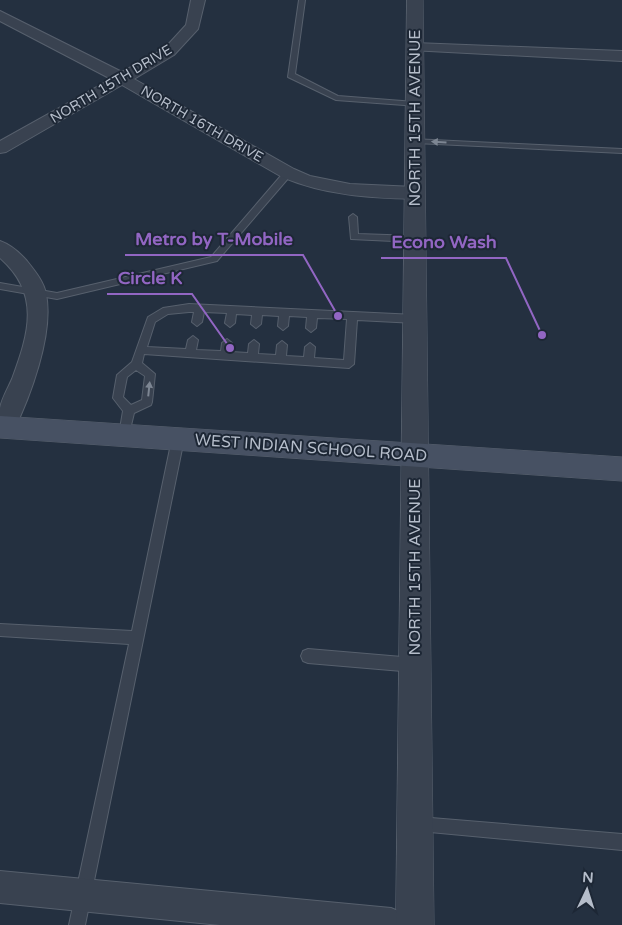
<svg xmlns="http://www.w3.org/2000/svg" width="622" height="925" font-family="'Varela Round',sans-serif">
	<rect width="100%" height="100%" fill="#243040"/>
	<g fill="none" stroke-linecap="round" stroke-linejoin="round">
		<defs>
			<g id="service">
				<polygon points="299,0 305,0 295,74 338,96 415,102 419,104 418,106 336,100 288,77"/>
				<polygon points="412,139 622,149 622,153 415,143 412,143"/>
				<polygon points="288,170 292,173 291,175 217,261 57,299 0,289 0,283 57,293 211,257 285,171"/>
				<polygon points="353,214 357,217 358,234 415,236 420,239 415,242 351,239 349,217"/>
				<path d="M 189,304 L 416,315 L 421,319 L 416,323 L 357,320 L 354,364 L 349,368 L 144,354 L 142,363 L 155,374 L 152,402 L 151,405 L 134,413 L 128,438 L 120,438 L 119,435 L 123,411 L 113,398 L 117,375 L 132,362 L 148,317 L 163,308 ZM 189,312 L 194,312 L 192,322 L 197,326 L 202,322 L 204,312 L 227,313 L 225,323 L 230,327 L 235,323 L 236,314 L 252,315 L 251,324 L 256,328 L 261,324 L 262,315 L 279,316 L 278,326 L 283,330 L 288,326 L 289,316 L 307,317 L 306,328 L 311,332 L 316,328 L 317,318 L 347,319 L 344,360 L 314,358 L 315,347 L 310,343 L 305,347 L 304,357 L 286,356 L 287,345 L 282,341 L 277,345 L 276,355 L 258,354 L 259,344 L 254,340 L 249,344 L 248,353 L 231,352 L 232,343 L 227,339 L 222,343 L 221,351 L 196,350 L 198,340 L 193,336 L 188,340 L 186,349 L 147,347 L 155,322 L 168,314 ZM 136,370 L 145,376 L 142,400 L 131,405 L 123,397 L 127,377 Z"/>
				<polygon points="178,434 182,436 184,439 85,925 69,925 129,644 0,636 0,624 132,631 172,439 174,436"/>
				<polygon points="308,649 414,658 419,660 421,665 419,670 414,672 308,663 303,661 301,656 303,651"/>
				<polygon points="419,817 622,834 622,850 419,831 414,829 412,824 414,819"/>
			</g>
			<g id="minor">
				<path d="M 191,0 L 205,0 L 198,29 L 174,55 L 134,79 L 294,169 L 310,176 L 350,184 L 415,187 L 421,189 L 424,193 L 421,197 L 415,199 C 368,198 325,195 282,177 L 122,85 L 6,152 L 0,153 L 0,141 L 111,79 L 0,21 L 0,11 L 122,72 L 164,49 L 186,25 Z"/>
				<polygon points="415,43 622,51 622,61 410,50 408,47 410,44"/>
				<path d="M 0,241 C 11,245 20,253 27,261 C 35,271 44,282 46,294 C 54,334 30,398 12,434 L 4,436 L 0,435 C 0,427 0,416 0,408 C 2,398 8,388 12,379 C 29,333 41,294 0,258 Z"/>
				<polygon points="0,871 391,908 403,913 408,925 220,925 0,903"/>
			</g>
			<polygon id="tertiary" points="407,0 423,0 434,925 396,925"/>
			<polygon id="secondary" points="0,416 622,457 622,481 0,438"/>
		</defs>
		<!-- service casing -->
		<use href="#service" stroke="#57606d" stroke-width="2"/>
		<!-- minor casing -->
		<use href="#minor" stroke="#57606d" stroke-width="2"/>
		<!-- tertiary casing -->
		<use href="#tertiary" stroke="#57606d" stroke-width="1"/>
		<!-- secondary casing -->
		<use href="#secondary" stroke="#57606d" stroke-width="1"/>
		<!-- service -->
		<use href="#service" fill="#394250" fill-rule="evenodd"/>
		<!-- minor -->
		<use href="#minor" fill="#394250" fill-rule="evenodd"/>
		<!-- tertiary -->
		<use href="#tertiary" fill="#394250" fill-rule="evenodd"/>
		<!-- secondary -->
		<use href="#secondary" fill="#475163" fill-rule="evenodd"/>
	</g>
	<!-- one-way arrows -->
	<defs><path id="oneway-solid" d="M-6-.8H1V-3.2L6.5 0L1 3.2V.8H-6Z" transform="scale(1.25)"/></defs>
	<g fill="#7d8693">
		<use href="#oneway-solid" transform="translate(439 142) rotate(-177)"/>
		<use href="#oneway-solid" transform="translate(149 389) rotate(-84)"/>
	</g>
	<g text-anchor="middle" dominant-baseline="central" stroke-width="4" stroke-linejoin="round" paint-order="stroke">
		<!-- far-street labels -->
		<g font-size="14" fill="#b5bdca" stroke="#1d2735">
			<text transform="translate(111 84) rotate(-31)">NORTH 15TH DRIVE</text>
			<text transform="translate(202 124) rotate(30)">NORTH 16TH DRIVE</text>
		</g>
		<!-- street labels -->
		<g font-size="16" fill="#b5bdca" stroke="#1d2735">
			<text transform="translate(415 118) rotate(-90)">NORTH 15TH AVENUE</text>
			<text transform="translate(311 448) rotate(4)">WEST INDIAN SCHOOL ROAD</text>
			<text transform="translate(415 567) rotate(-90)">NORTH 15TH AVENUE</text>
		</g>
	</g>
	<!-- callouts -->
	<path fill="none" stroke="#9266c3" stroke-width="2" d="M338 316L303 255H125M542 335L506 258H381M230 348L192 294H107"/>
	<g fill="#9266c3" stroke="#1d2735" stroke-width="2">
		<circle cx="338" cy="316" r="5"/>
		<circle cx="542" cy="335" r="5"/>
		<circle cx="230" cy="348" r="5"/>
	</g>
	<g font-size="18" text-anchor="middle" font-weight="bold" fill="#9266c3" stroke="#1d2735" stroke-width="4" stroke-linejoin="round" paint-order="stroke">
		<text x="214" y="245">Metro by T-Mobile</text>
		<text x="444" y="248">Econo Wash</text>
		<text x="150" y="284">Circle K</text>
	</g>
	<!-- north arrow -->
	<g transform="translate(587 890) rotate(4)" stroke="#1d2735" stroke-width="4" paint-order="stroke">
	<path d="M0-4L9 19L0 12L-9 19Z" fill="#b5bdca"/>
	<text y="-8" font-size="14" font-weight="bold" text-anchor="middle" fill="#b5bdca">N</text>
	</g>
</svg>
